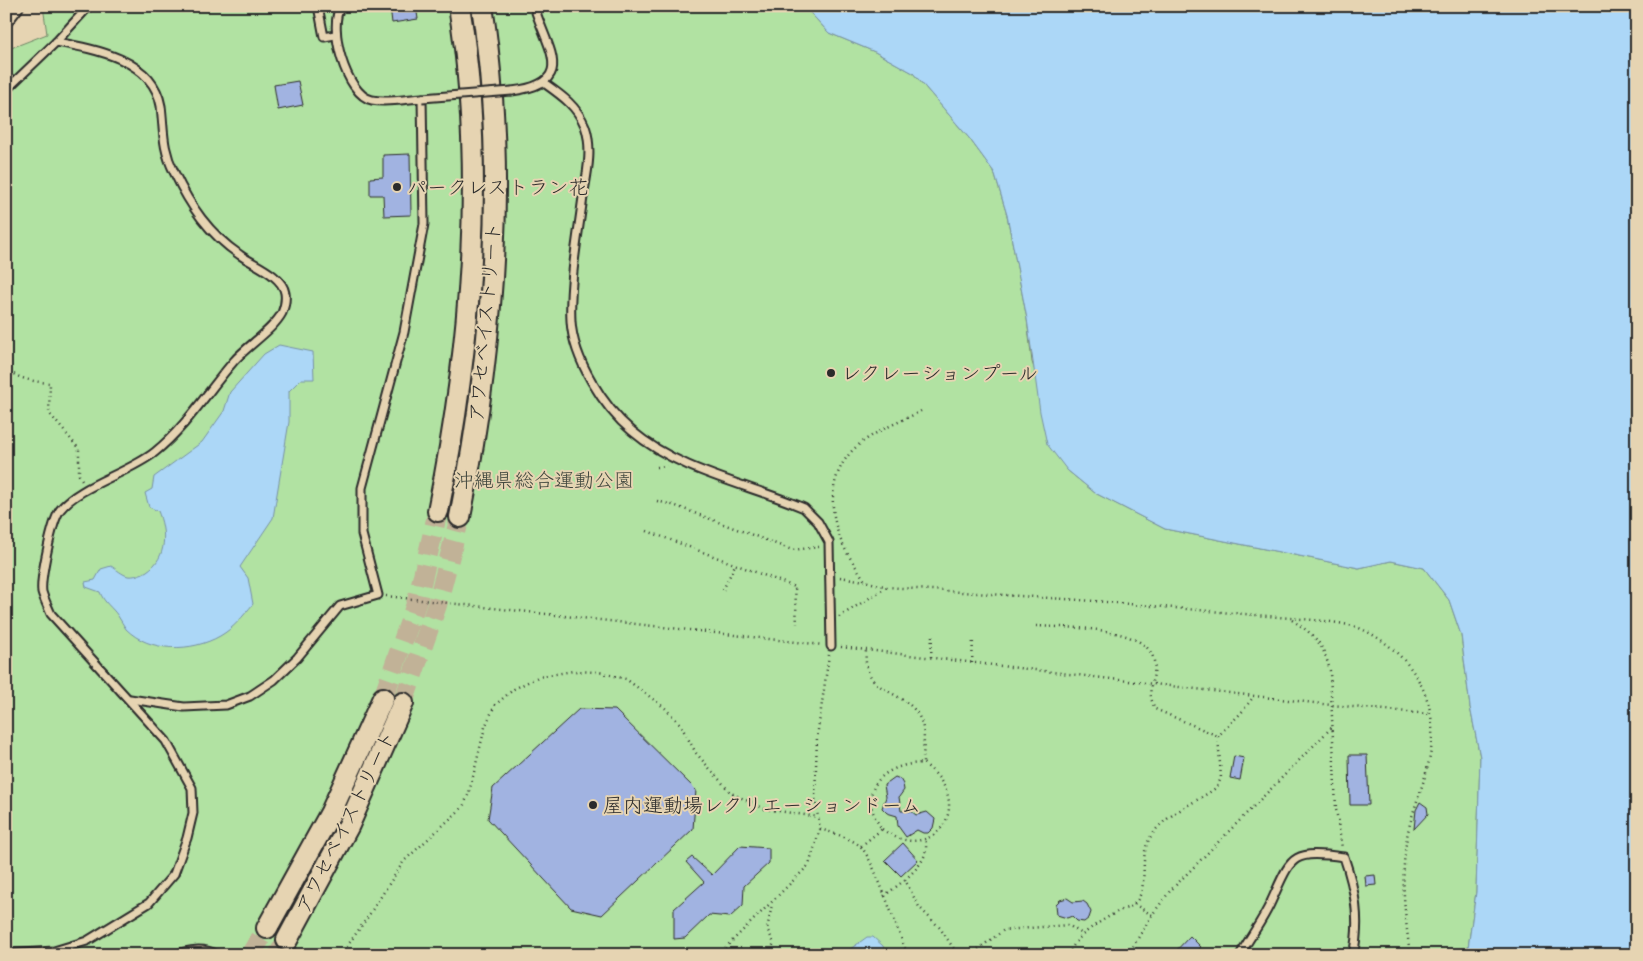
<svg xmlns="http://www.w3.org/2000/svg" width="1643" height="961" font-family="Caveat,'Klee One',sans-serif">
	<rect width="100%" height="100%" fill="#e6d4b2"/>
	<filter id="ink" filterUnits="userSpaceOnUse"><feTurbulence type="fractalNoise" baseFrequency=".02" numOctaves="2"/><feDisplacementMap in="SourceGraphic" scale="10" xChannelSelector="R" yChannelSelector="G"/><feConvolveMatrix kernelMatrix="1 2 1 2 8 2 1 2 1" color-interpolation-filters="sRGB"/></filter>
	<g filter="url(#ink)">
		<!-- green -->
		<polygon fill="#b1e2a2" stroke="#6e8666" points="43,6 804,6 829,33 875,52 913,73 969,138 994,172 1007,215 1027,319 1032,362 1067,470 1095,493 1165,529 1359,568 1391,561 1424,568 1449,600 1461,635 1470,707 1480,757 1476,892 1467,955 6,955 6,50 47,34"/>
		<!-- water -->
		<g fill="#acd7f7" stroke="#7892a5">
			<polygon points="804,6 1637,6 1637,955 1467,955 1476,892 1480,757 1470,707 1461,635 1449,600 1424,568 1391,561 1359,568 1165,529 1095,493 1067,470 1047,444 1040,412 1027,319 1007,215 994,172 969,138 913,73 875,52 829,33"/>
			<path d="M 279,345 L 313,352 L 314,379 L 301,379 L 289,391 L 289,422 L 273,518 L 240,567 L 248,578 L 253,604 C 243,616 234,628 220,636 C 192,652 150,653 126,629 C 123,625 121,620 118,616 C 112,607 104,603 100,592 L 86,587 L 85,582 L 95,580 L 101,569 L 111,566 C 116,569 123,575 128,576 C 134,577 142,574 147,571 C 168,557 166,531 158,511 L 149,507 L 145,493 L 152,489 L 154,477 L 202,442 L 224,411 L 230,392 L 264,354 Z"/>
			<polygon points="867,937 873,937 883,946 887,955 842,955"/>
		</g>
		<!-- building -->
		<g fill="#a1b3e1" stroke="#2b2b2b">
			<polygon points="390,6 416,6 418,19 392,23"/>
			<polygon points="298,81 303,105 278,110 274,85"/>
			<polygon points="410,154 411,215 384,216 383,195 370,195 370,178 383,177 383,155"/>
			<polygon points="579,709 615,710 696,790 693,829 602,915 571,908 488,819 493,788"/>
			<polygon points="1349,755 1367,755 1369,805 1350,805"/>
			<polygon points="1234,756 1244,758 1240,780 1230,778"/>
			<polygon points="895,777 900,779 903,784 904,790 899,797 901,811 911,811 916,815 927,812 935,819 933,828 928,833 923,833 917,830 906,837 898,826 897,816 887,813 882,808 886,797 884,785"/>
			<polygon points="1420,802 1427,807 1428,814 1414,829 1416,810"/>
			<polygon points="903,843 918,860 901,876 885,860"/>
			<polygon points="740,846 769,848 769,863 744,886 743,905 730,917 709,915 685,938 674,939 674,909 704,882 686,862 692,857 712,875"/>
			<polygon points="1375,875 1376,885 1366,886 1365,876"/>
			<polygon points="1067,898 1073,902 1083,901 1087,904 1091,912 1089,918 1084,922 1077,921 1072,916 1067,918 1057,915 1056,904 1060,900"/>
			<polygon points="1190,936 1201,947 1194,955 1172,955"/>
		</g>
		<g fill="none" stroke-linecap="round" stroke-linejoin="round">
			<!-- secondary-tunnel -->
			<g stroke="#c1b297" stroke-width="20" stroke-dasharray="20 10" stroke-linecap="butt">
				<polyline points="383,698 417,601 438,511"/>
				<polyline points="403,703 437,605 460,517"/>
				<polyline points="250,955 267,928"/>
				<polyline points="278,955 287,940"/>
			</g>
			<defs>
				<g id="lane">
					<polyline points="318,6 324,37 335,35"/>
					<path d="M 544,83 C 561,95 577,106 585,126 C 593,149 587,174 583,197 C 578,235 569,284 571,321 C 573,359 604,408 632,431 C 680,472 748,484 804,508 L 818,522 L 829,542 L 831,646"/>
					<polyline points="6,90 56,42 89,6"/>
					<path d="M 512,91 C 579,83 546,48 534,6"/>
					<path d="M 130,699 L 184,707 L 226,705 L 250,696 L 274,680 L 297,658 L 340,606 L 378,595 L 362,534 L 362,488 L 404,332 L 424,224 L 422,98 C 406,99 387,103 372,100 C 346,95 327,26 341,6"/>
					<path d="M 6,954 L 54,951 L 87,941 L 149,903 L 174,874 L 187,838 L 193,813 L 192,788 L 166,741 L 51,614 C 48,607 44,599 42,592 C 40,579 52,521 60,510 C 78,486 129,473 155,452 C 186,427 208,391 234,361 C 247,346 273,330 282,313 C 284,308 286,299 285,293 C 282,275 254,265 240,255 C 209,234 190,206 174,172 C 162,148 164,131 161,106 C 153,59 95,49 56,42"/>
					<path d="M 173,955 C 189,950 203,947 218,955"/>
					<path d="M 1240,955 C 1250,937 1263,920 1271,902 C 1292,856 1290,850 1344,857 C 1355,889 1361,921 1353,955"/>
				</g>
				<polyline id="street" points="6,19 16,6"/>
				<g id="secondary">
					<path d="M 438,511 C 471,350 486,169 459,6"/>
					<path d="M 460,517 C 493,350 508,176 482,6"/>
					<polyline points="267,928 331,812 383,698"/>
					<polyline points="287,940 349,825 403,703"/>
				</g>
			</defs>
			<!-- lane casing -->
			<use href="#lane" stroke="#2b2b2b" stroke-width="11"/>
			<!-- street casing -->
			<use href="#street" stroke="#2b2b2b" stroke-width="18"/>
			<!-- secondary casing -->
			<use href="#secondary" stroke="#2b2b2b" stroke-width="24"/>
			<!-- path -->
			<g stroke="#2b2b2b" stroke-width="2.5" stroke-dasharray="1 4" stroke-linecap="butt">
				<path d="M 6,368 C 16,379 36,382 50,383 L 49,413 L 79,449 L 79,475 L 82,480"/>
				<path d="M 921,411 C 900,422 872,432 854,449 C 828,474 828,514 843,545 C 849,558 858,569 865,581 L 887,587 L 1094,601 L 1325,621 C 1336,623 1349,624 1359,628 C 1403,647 1435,689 1432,738 C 1431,772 1413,804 1407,837 C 1400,879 1405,913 1410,955"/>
				<polyline points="657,467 667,466"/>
				<polyline points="657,501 676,506 792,550 819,547"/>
				<polyline points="647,531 795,587 797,624"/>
				<polyline points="840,577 865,581"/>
				<polyline points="723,590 735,565"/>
				<polyline points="386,596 823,645"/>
				<polyline points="839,617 887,587"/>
				<path d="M 1292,620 C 1316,636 1323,643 1330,671 L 1336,809 L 1342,848"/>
				<path d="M 1036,626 C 1065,628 1148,625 1154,661 C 1157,682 1144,685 1155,709 L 1218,736"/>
				<polyline points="841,647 1331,705 1430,714"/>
				<polyline points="931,657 932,636"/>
				<polyline points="972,663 973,639"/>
				<path d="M 820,829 C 833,833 848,837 859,845 C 873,855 898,934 908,955"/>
				<path d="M 882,829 C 931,867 981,805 923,763"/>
				<path d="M 861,846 L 882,829 C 855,792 881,764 923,763 C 923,752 925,739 923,728 C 914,685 861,701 866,650"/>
				<path d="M 905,880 C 917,868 930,857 925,839"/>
				<polyline points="884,896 905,880 919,907 940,928 958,955"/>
				<polyline points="1134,904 1152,915"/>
				<polyline points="341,955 367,918 404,861 463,807 469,793 485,727 495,705 514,689 538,677 573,671 599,672 626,679 665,708 680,724 696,753 731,793 765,809 818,817"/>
				<polyline points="718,955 809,865 820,829 815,798 817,737 829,655"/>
				<polyline points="769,955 774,943 767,929 772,905"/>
				<polyline points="970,955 1004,930 1068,925 1084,935"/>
				<path d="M 1069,955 C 1074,936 1101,921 1117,912 C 1122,909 1130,908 1134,904 C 1149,890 1140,862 1147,844 C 1158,816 1195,804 1217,787 L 1221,778 L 1218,736 L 1241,713 L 1254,696"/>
				<polyline points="1128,955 1152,915 1170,891 1334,725"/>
			</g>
			<!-- lane -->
			<use href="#lane" stroke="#e6d4b2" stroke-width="7"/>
			<!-- street -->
			<use href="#street" stroke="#e6d4b2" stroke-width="14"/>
			<!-- secondary -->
			<use href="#secondary" stroke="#e6d4b2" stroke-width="20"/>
			<defs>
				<polyline id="lane-bridge" points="422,98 512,91"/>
			</defs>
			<!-- lane-bridge casing -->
			<use href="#lane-bridge" stroke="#2b2b2b" stroke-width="11" stroke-linecap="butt"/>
			<!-- lane-bridge -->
			<use href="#lane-bridge" stroke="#e6d4b2" stroke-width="7"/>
		</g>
	</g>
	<!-- markers -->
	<g fill="#2b2b2b" stroke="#e6d4b2" stroke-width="2">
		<circle cx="397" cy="187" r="5"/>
		<circle cx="831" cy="373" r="5"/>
		<circle cx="593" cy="805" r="5"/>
	</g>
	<g text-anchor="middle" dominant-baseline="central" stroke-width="4" stroke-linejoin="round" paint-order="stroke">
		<!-- poi labels -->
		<g font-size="20" fill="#2b2b2b" stroke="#e6d4b2" text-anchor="start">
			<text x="407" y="187">パークレストラン花</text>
			<text x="841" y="373">レクレーションプール</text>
			<text x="603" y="805">屋内運動場レクリエーションドーム</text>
		</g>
		<!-- street labels -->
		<g font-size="20" fill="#2b2b2b" stroke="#e6d4b2">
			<text transform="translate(485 322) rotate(-85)">アワセベイストリート</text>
			<text transform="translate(346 822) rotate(-64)">アワセベイストリート</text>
		</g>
		<!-- park labels -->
		<g font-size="20" fill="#3f463d" stroke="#e6d4b2">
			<text x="544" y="480">沖縄県総合運動公園</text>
		</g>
	</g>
	<!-- margin -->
	<rect width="1643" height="961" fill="none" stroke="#e6d4b2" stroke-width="25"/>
	<rect x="12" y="12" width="1618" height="936" fill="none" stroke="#2b2b2b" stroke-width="2" filter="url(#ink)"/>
</svg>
